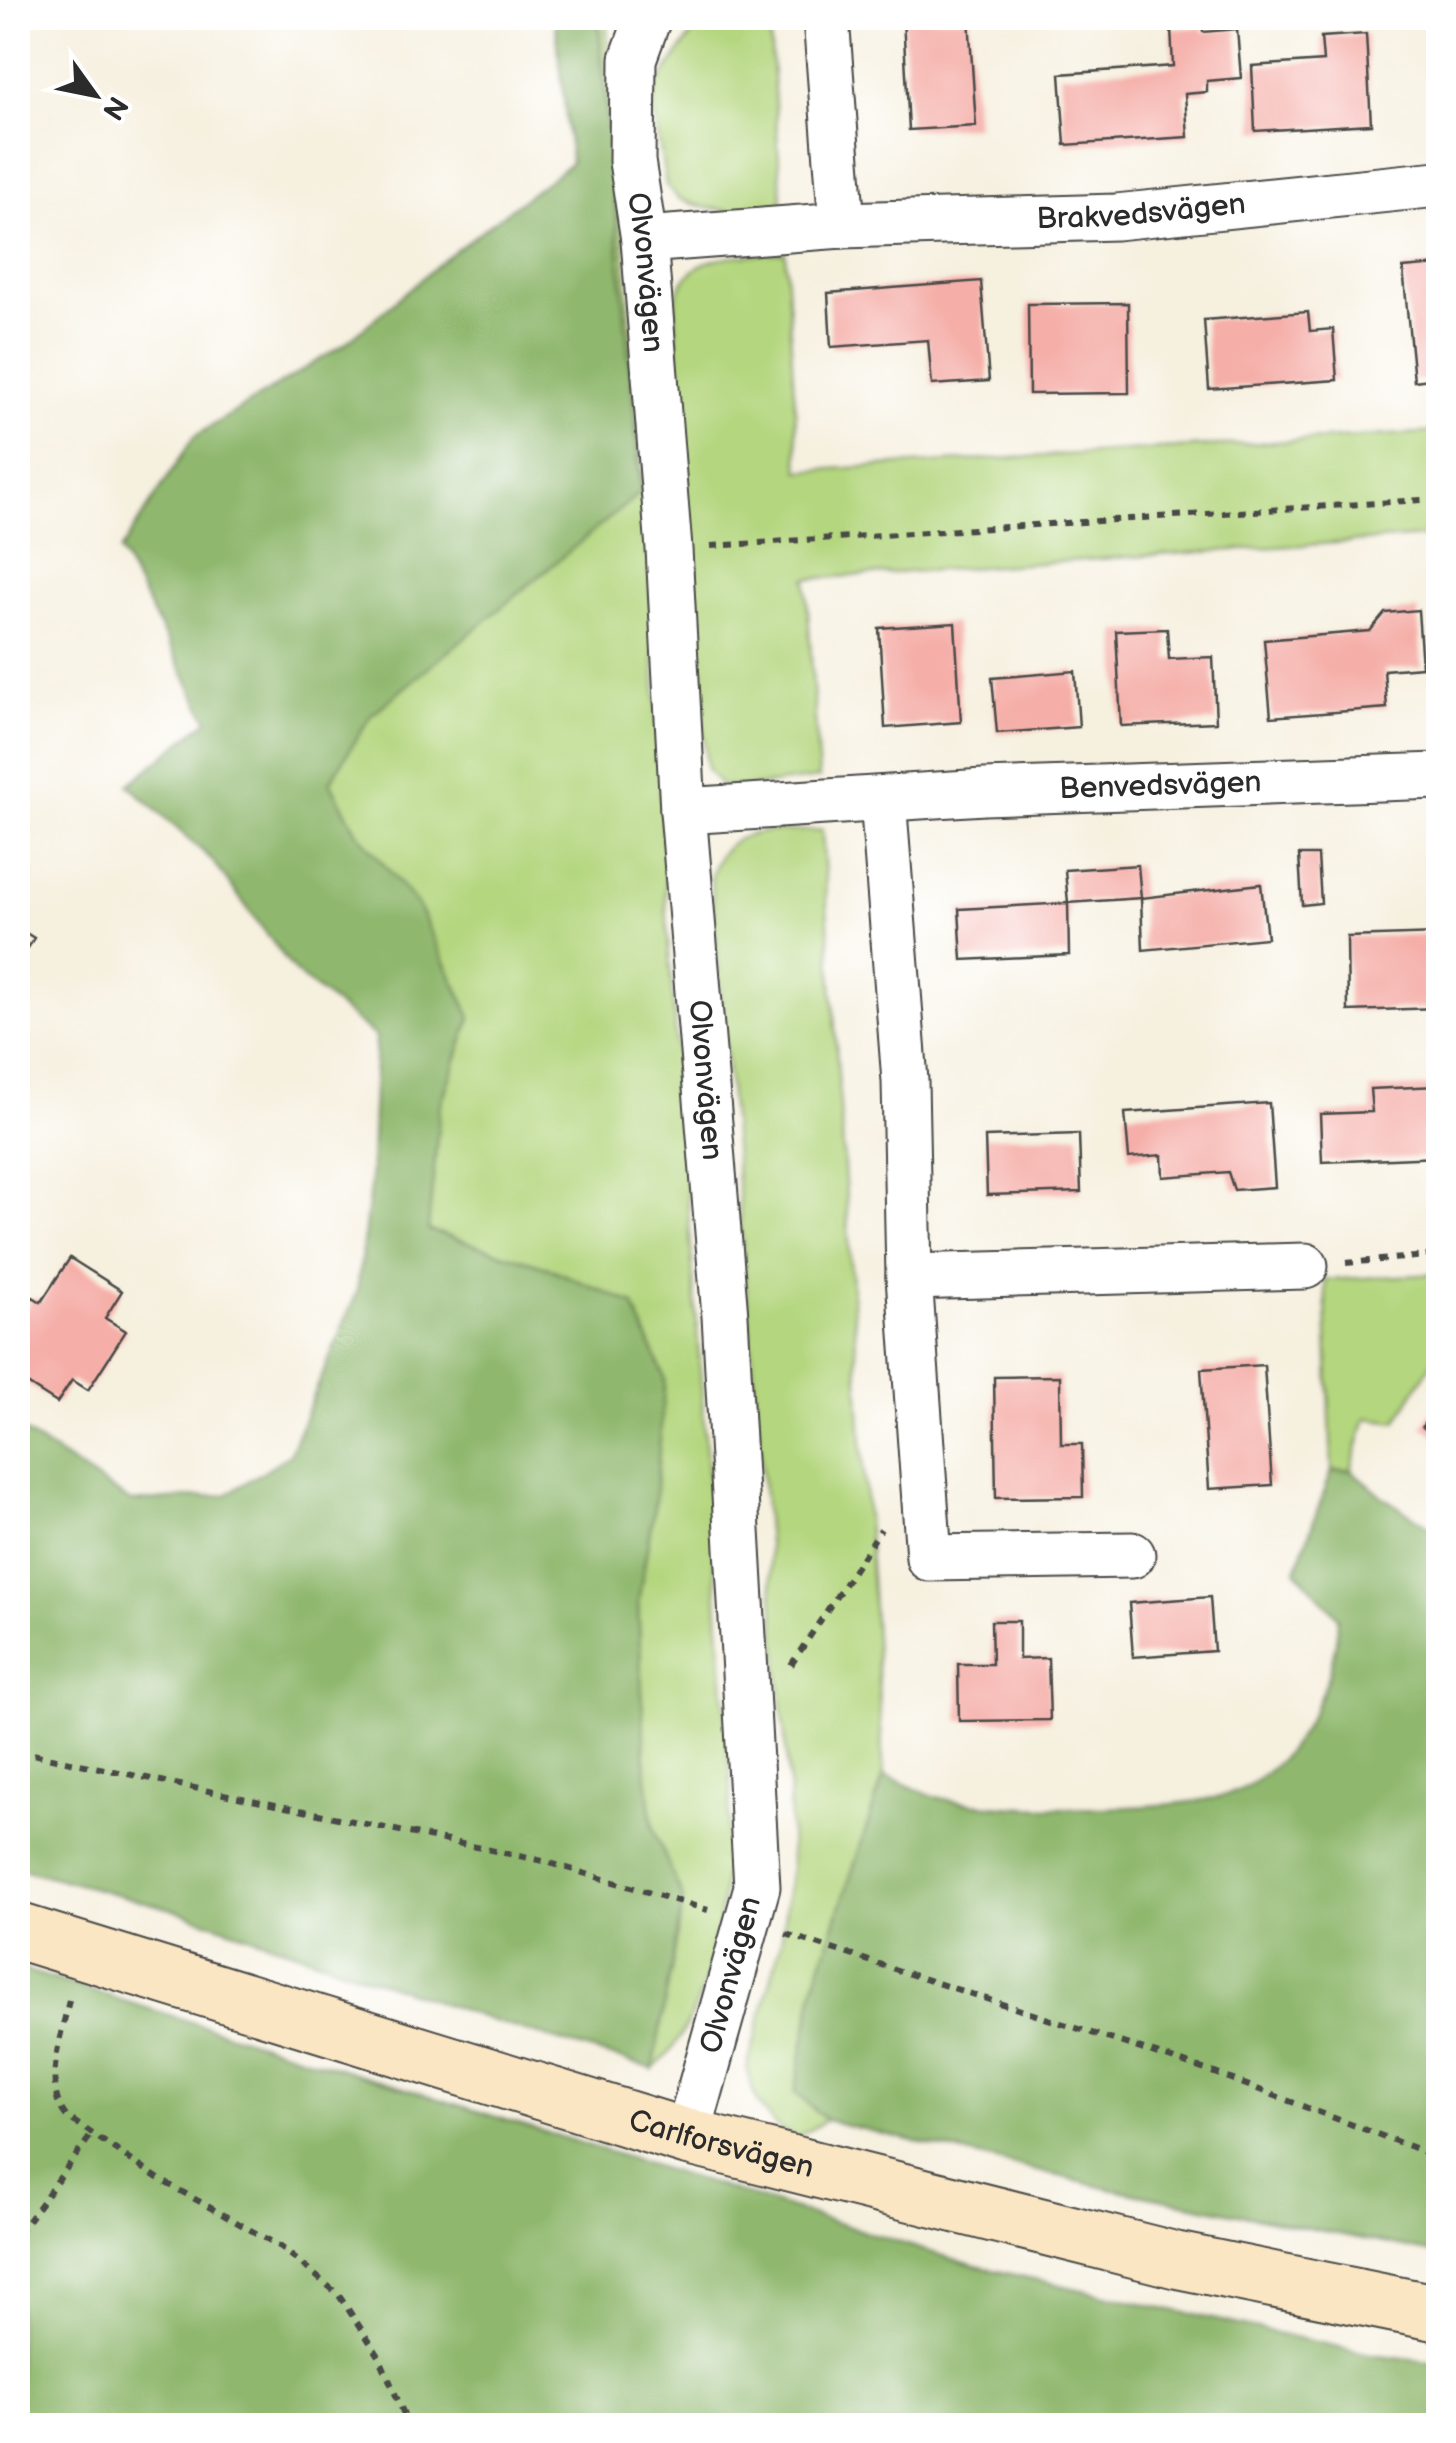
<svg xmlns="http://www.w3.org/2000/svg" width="1456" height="2443" font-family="'Balsamiq Sans',sans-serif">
	<rect width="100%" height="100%" fill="#fff"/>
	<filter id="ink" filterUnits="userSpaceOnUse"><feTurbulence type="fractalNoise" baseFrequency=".01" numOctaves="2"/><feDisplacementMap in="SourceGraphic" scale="20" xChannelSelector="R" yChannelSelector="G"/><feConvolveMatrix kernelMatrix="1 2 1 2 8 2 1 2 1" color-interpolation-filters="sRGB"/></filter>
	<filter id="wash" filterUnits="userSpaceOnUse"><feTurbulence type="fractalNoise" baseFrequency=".0048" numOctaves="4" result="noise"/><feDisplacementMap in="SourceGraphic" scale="40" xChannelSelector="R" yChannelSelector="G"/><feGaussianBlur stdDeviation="2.25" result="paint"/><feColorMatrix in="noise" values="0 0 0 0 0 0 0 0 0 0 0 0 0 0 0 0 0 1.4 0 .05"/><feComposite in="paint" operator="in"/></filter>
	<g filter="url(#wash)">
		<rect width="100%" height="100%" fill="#f6f0df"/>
		<!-- green -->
		<g fill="#b4d67e" stroke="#708054" stroke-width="2.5">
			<path d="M 599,18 L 606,18 L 649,556 L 668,938 L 731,1786 C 725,1874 723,2006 653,2069 L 683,1899 L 653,1829 L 645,1761 L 638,1602 L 655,1501 L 633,1304 L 544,1266 L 427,1230 L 440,1106 L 471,1017 L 418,906 L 356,831 L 330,782 L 370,715 L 641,491 Z"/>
			<polygon points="703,18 769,18 782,203 741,212 702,207 679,199 666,185 653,105 655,88"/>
			<path d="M 785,252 L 799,471 L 1438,432 L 1438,536 L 806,579 L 819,778 L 739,788 L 720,785 L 707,769 L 685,532 L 675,302 C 689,248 737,258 785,252 Z"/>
			<path d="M 822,830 L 884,1775 L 815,1984 L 795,2092 L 826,2120 L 798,2137 C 769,2129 752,2098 747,2069 L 781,1942 L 791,1868 L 789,1786 L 711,878 C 722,822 776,833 822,830 Z"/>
			<polygon points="1438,1274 1438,1353 1396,1422 1366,1418 1351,1470 1332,1471 1325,1280"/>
		</g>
		<!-- forest -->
		<g fill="#8fb76d" stroke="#5d714c" stroke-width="2.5">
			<polygon points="555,18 598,18 641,492 371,715 330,782 356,831 418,906 471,1017 440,1106 428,1230 544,1266 633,1304 665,1379 655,1501 638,1602 645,1761 653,1828 683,1899 653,2069 493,2021 176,1910 18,1868 18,1428 131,1502 226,1495 289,1455 357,1292 370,1187 376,1037 295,972 211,859 129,785 208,720 120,551 194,437 345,344 447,257 571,163"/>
			<path d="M 1351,1470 L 1383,1497 L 1438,1532 L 1438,2254 L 1109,2188 L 826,2120 L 795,2092 L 815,1984 L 884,1775 C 902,1782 921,1793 940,1798 C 994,1812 1195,1814 1242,1789 C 1300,1759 1337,1679 1338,1617 L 1296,1570 L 1332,1471 Z"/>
			<polygon points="18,1968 975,2266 1370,2354 1438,2362 1438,2425 18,2425"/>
		</g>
		<g id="blocks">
			<!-- building -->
			<g fill="#f5aea8">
				<polygon points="903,18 969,18 976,126 909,130"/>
				<polygon points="1202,27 1203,32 1237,29 1241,78 1207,81 1207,92 1185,94 1188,137 1065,145 1060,74 1173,66 1171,29"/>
				<polygon points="1366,34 1371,124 1255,131 1252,66 1323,61 1321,37"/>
				<polygon points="1438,265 1438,378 1414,381 1403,268"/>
				<polygon points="981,281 989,381 932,385 928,340 831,347 828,293"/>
				<polygon points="1128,303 1129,393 1029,394 1028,304"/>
				<polygon points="1308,312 1310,331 1333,329 1337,380 1209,389 1204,320"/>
				<polygon points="1418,610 1422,667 1384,670 1387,708 1271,717 1264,640 1370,631 1385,613"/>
				<polygon points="955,623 961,722 885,728 879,628"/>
				<polygon points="1167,629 1169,659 1213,657 1216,722 1121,726 1116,631"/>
				<polygon points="1075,671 1079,727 997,733 992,678"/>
				<polygon points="1299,855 1318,855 1321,903 1302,905"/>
				<polygon points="1138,865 1141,898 1068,903 1065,870"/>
				<polygon points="1261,884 1267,938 1143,950 1141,898"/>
				<polygon points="1068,903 1069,955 962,960 959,909"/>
				<polygon points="18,928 34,938 18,965"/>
				<polygon points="1438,934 1438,1008 1348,1011 1347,937"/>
				<polygon points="1438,1086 1438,1157 1322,1162 1320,1114 1372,1112 1370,1089"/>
				<polygon points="1269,1103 1275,1187 1234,1190 1228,1172 1163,1177 1162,1155 1129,1158 1125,1113"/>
				<polygon points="1079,1134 1081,1192 987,1195 985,1137"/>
				<polygon points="70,1258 122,1291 105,1318 126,1331 88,1390 72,1380 57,1403 18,1378 18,1339 24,1329 18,1321 33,1297 41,1302"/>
				<polygon points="1264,1365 1272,1485 1209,1489 1201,1369"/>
				<polygon points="1060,1376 1061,1444 1082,1444 1083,1497 996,1498 994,1377"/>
				<polygon points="1438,1399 1438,1437 1422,1427"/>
				<polygon points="1210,1597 1214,1651 1133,1657 1129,1603"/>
				<polygon points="991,1621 1019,1621 1019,1659 1048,1658 1050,1720 959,1721 958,1664 992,1664"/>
			</g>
		</g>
	</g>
	<g filter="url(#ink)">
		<use href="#blocks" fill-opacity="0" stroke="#494946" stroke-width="2.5"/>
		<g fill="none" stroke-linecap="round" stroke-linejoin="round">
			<defs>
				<g id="street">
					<path id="s1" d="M 648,18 L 633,59 L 632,161 L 644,240 L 669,549 L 683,811 L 725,1316 L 757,1887 L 687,2137"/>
					<polyline points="826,18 842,225"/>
					<path id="s2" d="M 644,240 L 842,225 L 1116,217 L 1438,184"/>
					<polyline points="883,799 905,1081 909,1277 929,1558 1132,1555"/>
					<path id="s3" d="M 683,811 L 984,792 L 1438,776"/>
					<polyline points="909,1277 1305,1266"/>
				</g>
				<g id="secondary">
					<path id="s4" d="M 18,1931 L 687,2137 L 1176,2260 L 1438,2313"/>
				</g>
			</defs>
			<!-- street casing -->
			<use href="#street" stroke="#494946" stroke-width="49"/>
			<!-- secondary casing -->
			<use href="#secondary" stroke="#494946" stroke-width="59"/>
			<!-- path -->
			<g stroke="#494946" stroke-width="6" stroke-dasharray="8 8" stroke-linecap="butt">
				<polyline points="711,546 1438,499"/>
				<polyline points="1346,1263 1438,1255"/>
				<polyline points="791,1665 881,1529"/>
				<polyline points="18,1751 543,1861 708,1910"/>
				<polyline points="786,1934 1212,2072 1438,2157"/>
				<path d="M 69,2000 C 62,2034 42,2086 66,2116 L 159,2179 L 281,2247 L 338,2294 L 379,2356 L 409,2426"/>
				<polyline points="18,2234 92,2134"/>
			</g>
			<!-- street -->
			<use href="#street" stroke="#fff" stroke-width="45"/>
			<!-- secondary -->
			<use href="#secondary" stroke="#fbe6c4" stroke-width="55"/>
		</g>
	</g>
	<g text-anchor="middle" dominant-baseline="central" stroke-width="10" stroke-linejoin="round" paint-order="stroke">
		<!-- street labels -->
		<g font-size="30" fill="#2b2b2b" stroke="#fff">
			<text stroke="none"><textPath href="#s2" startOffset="498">Brakvedsvägen</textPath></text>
			<text stroke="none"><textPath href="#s1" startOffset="258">Olvonvägen</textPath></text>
			<text stroke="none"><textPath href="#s3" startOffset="478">Benvedsvägen</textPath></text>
			<text stroke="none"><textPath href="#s1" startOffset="1068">Olvonvägen</textPath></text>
			<text transform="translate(731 1975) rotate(-75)">Olvonvägen</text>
			<text stroke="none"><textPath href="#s4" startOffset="735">Carlforsvägen</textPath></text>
		</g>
	</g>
	<!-- margin -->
	<rect width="1456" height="2443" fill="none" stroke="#fff" stroke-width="60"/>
	<!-- north arrow -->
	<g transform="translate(95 95) rotate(123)" stroke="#ffffff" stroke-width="8" paint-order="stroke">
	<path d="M0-8L18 38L0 25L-18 38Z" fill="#2b2b2b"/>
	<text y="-15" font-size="28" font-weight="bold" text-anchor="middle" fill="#2b2b2b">N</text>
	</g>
</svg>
